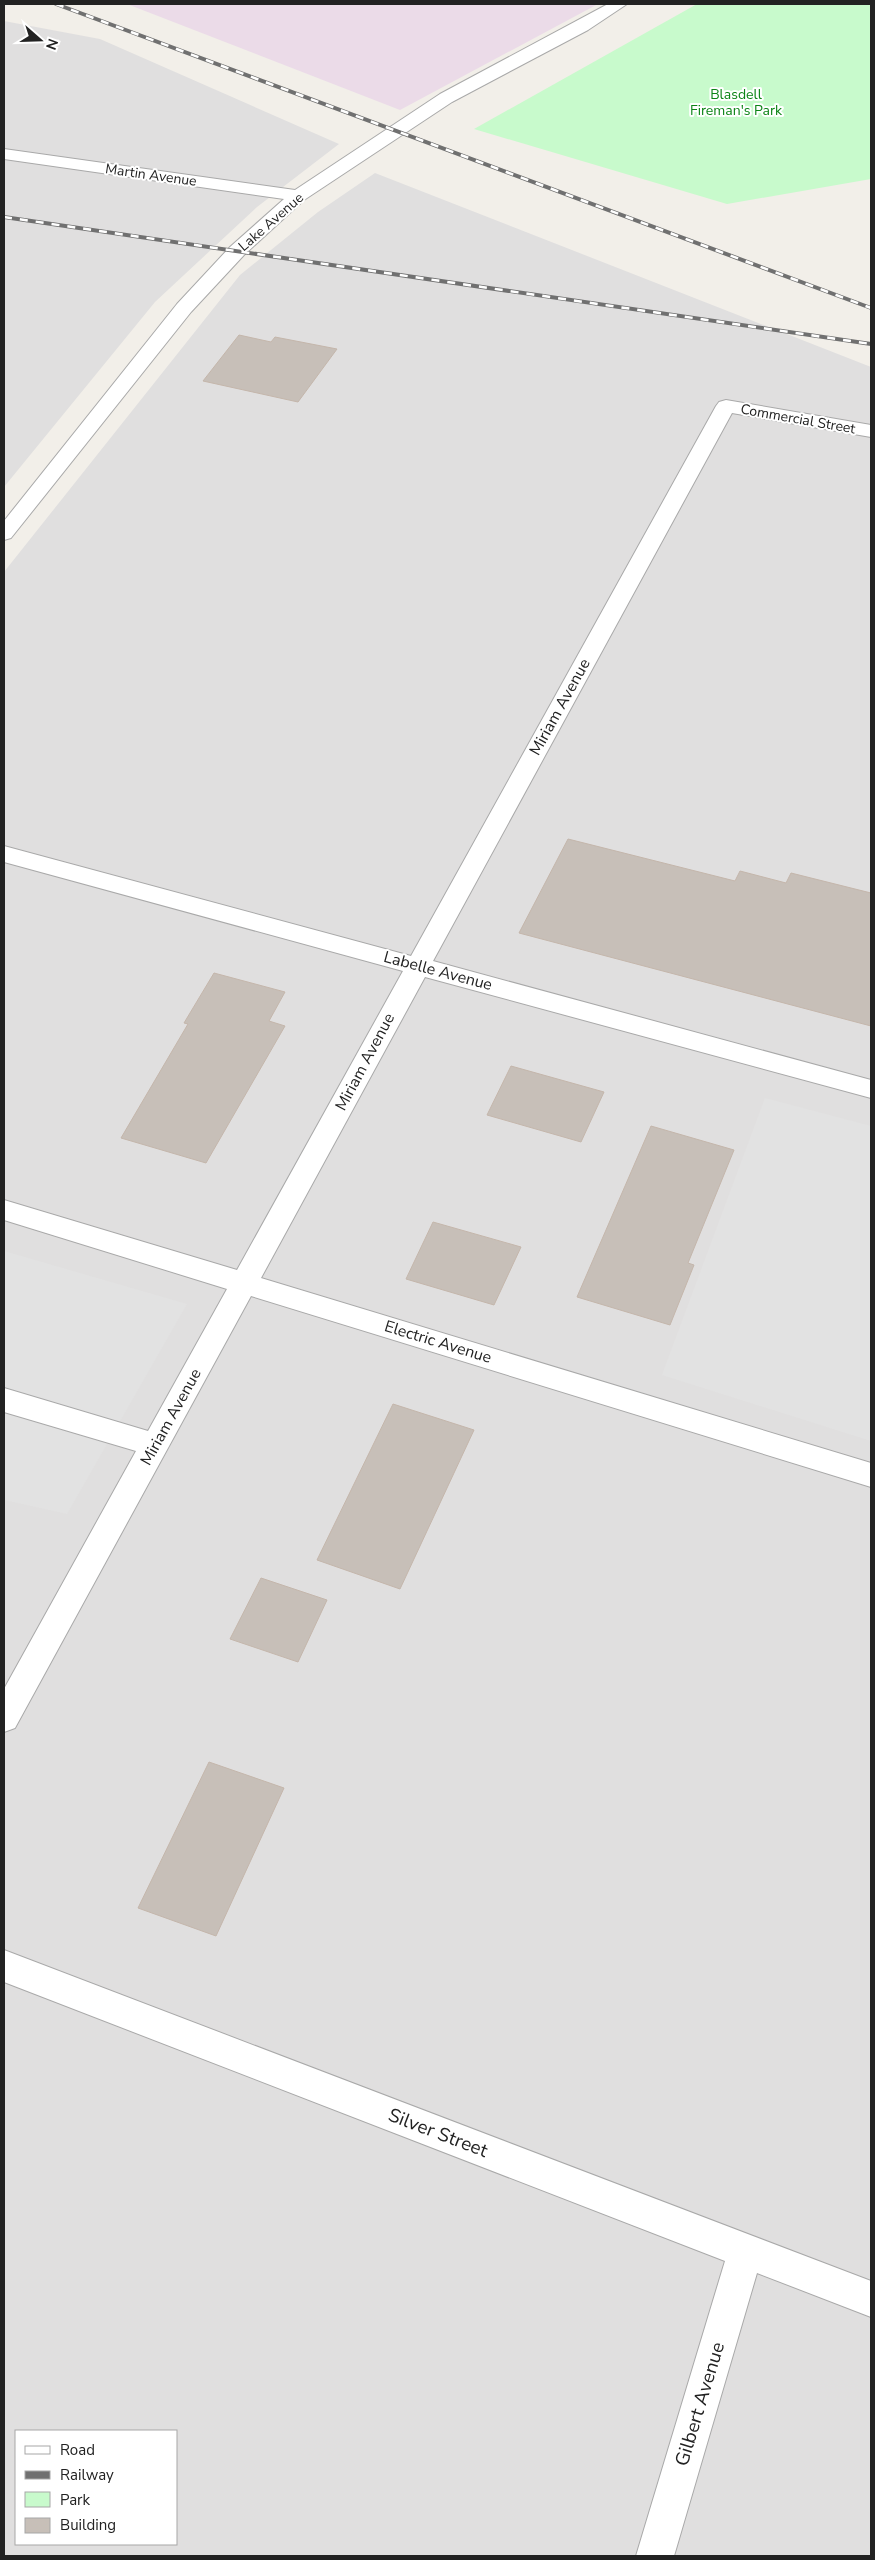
<svg xmlns="http://www.w3.org/2000/svg" width="875" height="2560" font-family="'Nunito Sans',sans-serif">
	<rect width="100%" height="100%" fill="#f2efe9"/>
	<!-- residential -->
	<g fill="#e0dfdf" fill-rule="evenodd">
		<polygon points="4,21 100,39 339,144 257,207 155,302 4,487"/>
		<path d="M 375,173 L 871,367 L 871,2556 L 4,2556 L 4,572 L 240,275 L 318,212 ZM 16,2431 L 176,2431 L 176,2544 L 16,2544 Z"/>
	</g>
	<!-- industrial -->
	<polygon fill="#ebdbe8" points="127,4 598,4 400,110"/>
	<!-- park -->
	<polygon fill="#c8facc" points="697,4 871,4 871,179 727,204 474,129"/>
	<!-- parking -->
	<g fill="#e2e2e2">
		<polygon points="765,1098 871,1126 871,1441 662,1375"/>
		<polygon points="4,1251 187,1304 67,1514 4,1500"/>
	</g>
	<!-- building -->
	<g fill="#c7bfb8" stroke="#c4b6ab">
		<polygon points="239,335 271,342 275,337 337,349 298,402 203,381"/>
		<polygon points="568,839 735,881 740,871 786,883 791,873 871,893 871,1026 519,933"/>
		<polygon points="214,973 285,992 269,1021 285,1026 206,1163 121,1138 188,1024 184,1023"/>
		<polygon points="511,1066 604,1092 581,1142 487,1115"/>
		<polygon points="651,1126 734,1150 688,1263 694,1265 670,1325 577,1297"/>
		<polygon points="433,1222 521,1247 494,1305 406,1279"/>
		<polygon points="393,1404 474,1430 400,1589 317,1560"/>
		<polygon points="261,1578 327,1600 298,1662 230,1639"/>
		<polygon points="209,1762 284,1788 216,1936 138,1908"/>
	</g>
	<g fill="none" stroke-linecap="round" stroke-linejoin="round">
		<defs>
			<g id="minor">
				<polygon points="608,4 627,4 588,30 452,102 304,200 244,255 191,312 11,538 4,540 4,521 177,304 230,247 284,199 4,159 4,149 295,190 440,94"/>
				<polygon points="726,400 871,425 871,437 732,413 433,961 871,1080 871,1098 425,977 261,1278 871,1463 871,1487 251,1296 15,1728 4,1732 4,1689 136,1451 4,1412 4,1388 148,1431 227,1289 4,1220 4,1200 237,1270 403,971 4,862 4,846 411,956 716,406 719,402"/>
				<polygon points="4,1950 871,2281 871,2317 757,2273 674,2556 636,2556 725,2261 4,1982"/>
			</g>
		</defs>
		<!-- minor casing -->
		<use href="#minor" stroke="#a9a9a9" stroke-width="2"/>
		<!-- minor -->
		<use href="#minor" fill="#fff" fill-rule="evenodd"/>
		<defs>
			<g id="rail">
				<polyline points="56,4 871,308"/>
				<polyline points="4,217 871,344"/>
			</g>
		</defs>
		<!-- rail casing -->
		<use href="#rail" stroke="#707070" stroke-width="4"/>
		<!-- rail -->
		<use href="#rail" stroke="#fff" stroke-width="2.5" stroke-dasharray="8" stroke-linecap="butt"/>
	</g>
	<g text-anchor="middle" dominant-baseline="central" stroke-width="4" stroke-linejoin="round" paint-order="stroke">
		<!-- far-park labels -->
		<g font-size="14" fill="#0c8416" stroke="#fff">
			<text x="736" y="94">Blasdell<tspan x="736" dy="16">Fireman's Park</tspan></text>
		</g>
		<!-- far-street labels -->
		<g font-size="14" fill="#222" stroke="#fff">
			<text transform="translate(151 175) rotate(8)">Martin Avenue</text>
			<text transform="translate(271 222) rotate(-41)">Lake Avenue</text>
			<text transform="translate(798 419) rotate(10)">Commercial Street</text>
		</g>
		<!-- street labels -->
		<g font-size="16" fill="#222" stroke="#fff">
			<text transform="translate(560 707) rotate(-61)">Miriam Avenue</text>
			<text transform="translate(438 971) rotate(15)">Labelle Avenue</text>
			<text transform="translate(365 1062) rotate(-62)">Miriam Avenue</text>
			<text transform="translate(438 1342) rotate(17)">Electric Avenue</text>
			<text transform="translate(171 1417) rotate(-61)">Miriam Avenue</text>
		</g>
		<!-- near-street labels -->
		<g font-size="19" fill="#222" stroke="#fff">
			<text transform="translate(438 2133) rotate(21)">Silver Street</text>
			<text transform="translate(700 2404) rotate(-73)">Gilbert Avenue</text>
		</g>
	</g>
	<!-- border -->
	<rect width="875" height="2560" fill="none" stroke="#222222" stroke-width="10"/>
	<!-- legend -->
	<rect x="15" y="2430" width="162" height="115" fill="#ffffff" stroke="#a7a7a7"/>
	<rect x="25" y="2446" width="25" height="8" fill="#ffffff" stroke="#a7a7a7"/>
	<text x="60" y="2455" font-size="15" fill="#222222">Road</text>
	<rect x="25" y="2471" width="25" height="8" fill="#707070" stroke="#a7a7a7"/>
	<text x="60" y="2480" font-size="15" fill="#222222">Railway</text>
	<rect x="25" y="2492" width="25" height="15" fill="#c8facc" stroke="#a7a7a7"/>
	<text x="60" y="2505" font-size="15" fill="#222222">Park</text>
	<rect x="25" y="2518" width="25" height="15" fill="#c7bfb8" stroke="#a7a7a7"/>
	<text x="60" y="2530" font-size="15" fill="#222222">Building</text>
	<!-- north arrow -->
	<g transform="translate(40 40) rotate(110)" stroke="#ffffff" stroke-width="4" paint-order="stroke">
	<path d="M0-4L9 19L0 12L-9 19Z" fill="#222222"/>
	<text y="-8" font-size="14" font-weight="bold" text-anchor="middle" fill="#222222">N</text>
	</g>
</svg>
